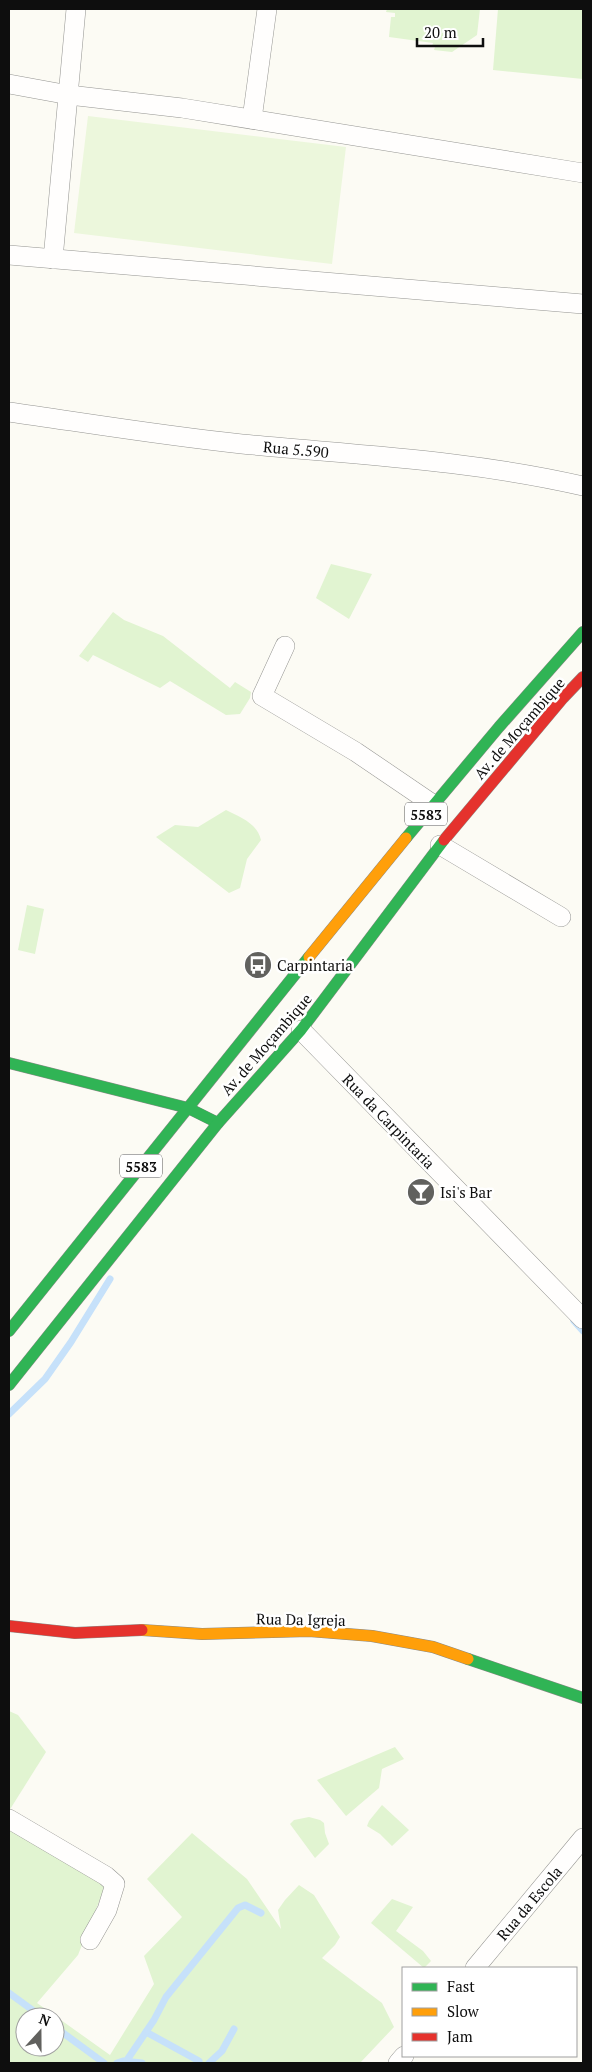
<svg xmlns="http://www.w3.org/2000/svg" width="592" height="2072" font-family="'PT Serif',serif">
	<rect width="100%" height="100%" fill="#fcfbf4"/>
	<!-- green -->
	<g fill="#e1f4d1" fill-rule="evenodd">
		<polygon points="387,9 480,9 477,35 452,52 434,50 435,47 432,46 433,43 389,37 391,17 395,17 395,13 386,12"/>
		<polygon points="498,9 583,9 583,79 493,70"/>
		<polygon points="331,564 372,574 349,619 316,598"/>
		<polygon points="113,612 124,620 163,636 230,688 235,682 251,692 250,698 240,714 226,715 170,681 160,688 93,655 88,662 79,656"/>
		<path d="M 226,810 C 240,817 257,823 261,840 L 247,859 L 240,888 L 229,893 L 156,837 L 175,825 L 198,827 Z"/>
		<polygon points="27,905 44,909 35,954 18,950"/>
		<polygon points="9,1711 18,1715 46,1752 9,1811"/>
		<polygon points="395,1747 404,1759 382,1769 379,1788 346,1816 317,1780"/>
		<polygon points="382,1805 409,1830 392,1846 380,1834 367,1826 369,1821"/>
		<polygon points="309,1817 320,1820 324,1823 325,1833 329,1844 315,1858 290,1824 294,1820"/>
		<path d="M 9,1818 L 106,1884 L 78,1955 L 37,2003 L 110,2055 L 154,1984 L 144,1956 L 182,1917 L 147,1879 L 192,1833 L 247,1879 L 281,1929 L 278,1910 L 285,1900 L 299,1885 L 314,1895 L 340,1937 L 335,1945 L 322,1958 L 382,2003 L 394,2027 L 360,2063 L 9,2063 ZM 25,2017 L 55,2017 L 55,2047 L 25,2047 Z"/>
		<polygon points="392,1899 413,1907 396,1931 423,1951 431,1961 424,1968 371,1923"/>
	</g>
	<!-- pitch -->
	<polygon fill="#ecf7dc" points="88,116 346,147 332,264 74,233"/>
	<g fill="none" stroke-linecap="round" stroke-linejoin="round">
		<!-- stream -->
		<g stroke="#c6e1fa" stroke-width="7">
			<polyline points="574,1321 583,1331"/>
			<polyline points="9,1414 45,1379 71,1342 110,1279"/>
			<polyline points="9,1993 42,2017"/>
			<polyline points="55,2027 104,2063"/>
			<polyline points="146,2032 199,2061"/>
			<polyline points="117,2063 123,2061 142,2063"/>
			<polyline points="125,2063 154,2020 166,1997 238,1908 245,1905 261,1913"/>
			<polyline points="209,2063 222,2051 234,2029"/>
		</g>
		<defs>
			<g id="street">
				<polyline points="9,84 69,95 182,108 583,173"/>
				<polyline points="252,119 267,9"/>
				<polyline points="9,255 583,304"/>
				<polyline points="53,259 76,9"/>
				<path d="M 9,412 C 86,423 164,436 242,444 C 356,455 471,460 583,486"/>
				<polyline points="285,646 262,696 356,752 434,805"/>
				<polyline points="440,845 561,917"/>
				<polyline points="301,1030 583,1319"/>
				<polyline points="9,1819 106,1876 115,1884 107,1910 90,1940"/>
				<polyline points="475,1968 583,1838"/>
				<polyline points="398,2063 404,2056"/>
			</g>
			<g id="fast">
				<polyline points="406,838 499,727 583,632"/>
				<polyline points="9,1063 188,1108 218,1123"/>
				<polyline points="9,1331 309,957"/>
				<polyline points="9,1385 218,1123 301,1030 444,840"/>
				<polyline points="468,1659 583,1698"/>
			</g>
			<g id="slow">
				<polyline points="309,957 406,838"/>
				<polyline points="142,1630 202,1634 309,1631 372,1636 433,1647 468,1659"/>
			</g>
			<g id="jam">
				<polyline points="444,840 563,698 583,677"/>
				<polyline points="9,1626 75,1633 142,1630"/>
			</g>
		</defs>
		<!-- street casing -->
		<use href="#street" stroke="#959592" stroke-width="20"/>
		<!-- fast casing -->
		<use href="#fast" stroke="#8c8b88" stroke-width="12"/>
		<!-- slow casing -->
		<use href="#slow" stroke="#8c8b88" stroke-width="12"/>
		<!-- jam casing -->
		<use href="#jam" stroke="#8c8b88" stroke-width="12"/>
		<!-- street -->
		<use href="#street" stroke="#fffefd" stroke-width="19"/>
		<!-- fast -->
		<use href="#fast" stroke="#30b455" stroke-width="11"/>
		<!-- slow -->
		<use href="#slow" stroke="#ff9f0a" stroke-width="11"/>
		<!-- jam -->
		<use href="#jam" stroke="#e5322d" stroke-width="11"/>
	</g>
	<!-- icons -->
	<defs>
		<symbol id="bus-disc" viewBox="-11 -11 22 22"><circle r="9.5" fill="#61615e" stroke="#fff"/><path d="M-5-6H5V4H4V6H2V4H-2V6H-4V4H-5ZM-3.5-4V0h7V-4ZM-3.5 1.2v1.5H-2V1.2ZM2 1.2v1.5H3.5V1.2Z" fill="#fff"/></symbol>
		<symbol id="bar-disc" viewBox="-11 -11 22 22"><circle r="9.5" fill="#61615e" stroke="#fff"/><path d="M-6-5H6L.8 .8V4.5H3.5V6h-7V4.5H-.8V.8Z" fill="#fff"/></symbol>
	</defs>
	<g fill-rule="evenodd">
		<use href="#bus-disc" x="242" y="949" width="32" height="32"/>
		<use href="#bar-disc" x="405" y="1176" width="32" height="32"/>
	</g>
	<g text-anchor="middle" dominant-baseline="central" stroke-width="5" stroke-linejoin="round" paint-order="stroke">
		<!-- shield labels -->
		<g fill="#fff" stroke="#565656" stroke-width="1">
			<rect x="405" y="802.5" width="42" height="23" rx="4"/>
			<rect x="120" y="1154.5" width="42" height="23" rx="4"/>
		</g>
		<g font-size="14" font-weight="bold" fill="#0e0e0e">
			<text x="426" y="814">5583</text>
			<text x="141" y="1166">5583</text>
		</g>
		<!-- street labels -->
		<g font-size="15" fill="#0e0e0e" stroke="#fff">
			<text transform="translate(296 449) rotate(5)">Rua 5.590</text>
			<text transform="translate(519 728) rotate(-49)">Av. de Moçambique</text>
			<text transform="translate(266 1044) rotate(-49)">Av. de Moçambique</text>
			<text transform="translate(389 1121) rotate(46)">Rua da Carpintaria</text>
			<text transform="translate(301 1619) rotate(1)">Rua Da Igreja</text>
			<text transform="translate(529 1903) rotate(-50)">Rua da Escola</text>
		</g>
		<!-- poi labels -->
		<g font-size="15" fill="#0e0e0e" stroke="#fff" text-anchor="start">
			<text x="277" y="965">Carpintaria</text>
			<text x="440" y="1192">Isi's Bar</text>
		</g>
	</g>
	<!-- border -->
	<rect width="592" height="2072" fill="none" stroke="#0e0e0e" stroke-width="20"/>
	<!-- legend -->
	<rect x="402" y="1967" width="175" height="90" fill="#ffffff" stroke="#9f9f9f"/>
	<rect x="412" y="1983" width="25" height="8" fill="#30b455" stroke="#9f9f9f"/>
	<text x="447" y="1992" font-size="15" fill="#0e0e0e">Fast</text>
	<rect x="412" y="2008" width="25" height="8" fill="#ff9f0a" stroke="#9f9f9f"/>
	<text x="447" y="2017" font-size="15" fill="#0e0e0e">Slow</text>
	<rect x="412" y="2033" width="25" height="8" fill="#e5322d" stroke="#9f9f9f"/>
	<text x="447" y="2042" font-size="15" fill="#0e0e0e">Jam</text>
	<!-- north arrow -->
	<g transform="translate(40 2032) rotate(21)"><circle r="24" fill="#ffffff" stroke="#9f9f9f"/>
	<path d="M0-4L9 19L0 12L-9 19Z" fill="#61615e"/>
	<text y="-8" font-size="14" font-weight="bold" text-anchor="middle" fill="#0e0e0e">N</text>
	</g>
	<!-- scale -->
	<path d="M417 38v8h66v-8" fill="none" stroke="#0e0e0e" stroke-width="2.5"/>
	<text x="424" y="38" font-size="15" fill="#0e0e0e" stroke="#ffffff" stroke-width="4" paint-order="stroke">20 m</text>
</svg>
